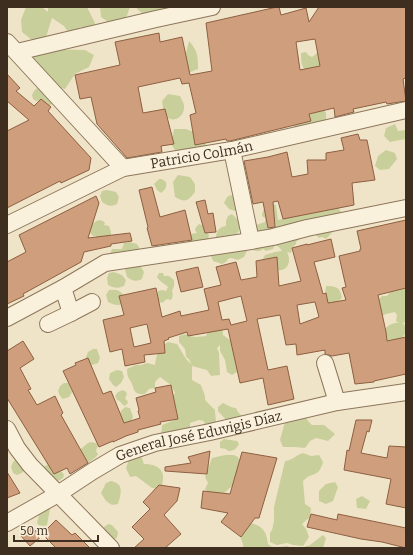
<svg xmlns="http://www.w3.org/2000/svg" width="413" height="555" font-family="Bitter,serif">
	<rect width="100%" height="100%" fill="#f0e4c8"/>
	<!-- green -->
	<g fill="#c9cf9b">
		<polygon points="26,7 42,7 48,12 48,7 87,7 95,23 92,28 86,29 80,27 78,32 70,35 64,26 52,18 46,37 32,40 22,32 21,20"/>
		<polygon points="100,7 130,7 125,21 111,24 101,17"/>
		<polygon points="137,7 163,7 161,14 147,17 137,9"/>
		<path d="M 189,41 C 198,51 198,57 198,69 L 188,73 L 184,61 Z"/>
		<path d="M 325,47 L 326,74 L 314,67 L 309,75 C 301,67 301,63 301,53 L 306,52 L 308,55 L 312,57 Z"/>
		<polygon points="43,49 85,50 94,55 89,67 75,74 65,89 35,82 28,72 35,54"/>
		<polygon points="37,88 41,89 55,101 52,104 49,106 42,100 36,101 33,99 32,95 34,91"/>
		<path d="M 168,94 L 180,96 C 181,98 182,100 183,102 C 187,110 180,122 170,119 C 169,119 165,116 164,116 L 162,101 Z"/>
		<polygon points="324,110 326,113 326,120 298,132 294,127 296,120 309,116 310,111"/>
		<polygon points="395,124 398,131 406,130 406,139 400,140 390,142 384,136 386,128"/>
		<polygon points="174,129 186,129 201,135 207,147 177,153 171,144"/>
		<polygon points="386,150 395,153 397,159 389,169 380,170 375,166 378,156"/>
		<path d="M 178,175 L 190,177 L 195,184 L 195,192 C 188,201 185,203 175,197 L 173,182 Z"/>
		<path d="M 159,179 L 162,179 L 166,182 C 167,187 165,190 161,193 L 157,190 L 154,184 Z"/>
		<path d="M 107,190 L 116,192 L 119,197 L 117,204 C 111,207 107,206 102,202 L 100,196 L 102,191 Z"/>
		<polygon points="231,195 235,197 239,206 235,211 229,209 224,203 227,197"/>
		<path d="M 271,203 L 276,205 L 278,220 L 328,207 L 334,209 L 338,208 L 344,215 L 339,225 L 326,239 L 322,237 L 319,238 L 316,235 L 319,230 L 302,237 L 296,242 L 296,244 L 292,248 L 291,253 L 287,252 C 294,266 282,275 270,268 C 267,267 264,263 262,261 L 265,255 L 275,252 L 282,251 L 279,247 L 275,245 L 273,249 L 266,251 L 263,249 L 260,251 L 255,251 L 252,246 L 256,225 L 265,222 L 265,218 L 262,216 C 263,209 265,206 271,203 Z"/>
		<path d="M 232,214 L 240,222 C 241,237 231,237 219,240 L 216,238 C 216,231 219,227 226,226 L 226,221 L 228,216 Z"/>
		<path d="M 99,220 L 103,221 L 105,223 L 104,225 L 109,226 L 111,232 L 111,236 L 98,239 L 96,236 L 93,236 L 90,233 C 89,225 92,223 99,220 Z"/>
		<path d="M 199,224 C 205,226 207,230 209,236 L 207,241 L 188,244 L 187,239 L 190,234 L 197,233 L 195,230 L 196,227 Z"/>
		<polygon points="129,242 137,244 140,249 138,256 112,261 110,254 112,249 122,249 124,243"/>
		<polygon points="244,248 247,251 244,257 238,260 231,258 228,259 226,262 222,264 213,261 211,256 215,252"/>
		<path d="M 136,265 L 141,267 L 144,272 L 142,279 C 136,282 132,281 127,277 L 125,270 L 127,266 Z"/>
		<path d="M 114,272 L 122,275 L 126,280 L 124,286 C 117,289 114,288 108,285 L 107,278 L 109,273 Z"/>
		<path d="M 159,273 L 163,273 L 164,276 L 169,276 L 174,280 L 174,286 L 172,291 C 173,295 173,297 171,300 L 167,299 L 162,303 L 158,301 L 157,296 L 158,291 L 162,290 L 166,291 L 168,287 C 165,284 159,281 157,277 Z"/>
		<path d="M 326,286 C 336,286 340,287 342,298 L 335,304 L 329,306 L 325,294 Z"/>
		<path d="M 405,288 L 406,289 L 406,322 L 402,323 L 404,324 L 406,329 L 406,338 L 405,334 L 400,341 L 386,342 L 383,331 C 388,326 392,322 399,323 L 396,321 L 397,315 L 395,312 L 386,314 L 378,318 L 376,302 L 382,296 L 387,296 C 392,289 397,289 405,288 Z"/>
		<path d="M 109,290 C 117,289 120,290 125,297 L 123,304 C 117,306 114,305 108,302 L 106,295 Z"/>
		<path d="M 222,326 L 223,335 L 230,340 L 232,344 L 234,355 L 237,363 L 237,372 L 232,375 L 227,372 L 225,360 L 220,351 L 220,345 L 217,348 L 219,353 L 220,375 L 211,376 L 207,370 L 192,366 L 192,380 L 201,385 L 205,396 L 205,400 L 215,410 C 215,417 217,422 216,428 L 205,429 L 204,421 L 199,420 L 190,423 L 190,427 L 188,430 L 161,436 L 162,425 L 177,419 L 172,414 L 170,400 L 175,393 L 171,385 L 160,377 L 155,382 L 155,388 L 149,389 L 145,394 C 133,395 135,390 131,382 C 128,377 127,375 127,369 L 136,365 L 141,365 L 147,363 L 155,365 C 156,355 159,348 168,342 L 177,344 L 186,359 L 191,364 L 189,359 L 186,357 L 185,349 L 179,342 L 179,336 L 186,334 L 188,336 L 196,337 L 206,336 L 208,331 Z"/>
		<polygon points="93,349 97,349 100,358 98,363 92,365 88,362 86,357 88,352"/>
		<polygon points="117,370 122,371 124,377 121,383 116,387 113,385 109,379 110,373"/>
		<polygon points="64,383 68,383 72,392 69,397 63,399 60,396 58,391 60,386"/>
		<path d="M 123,390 L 126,392 L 127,394 L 125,399 L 127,400 L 128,403 L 125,406 C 121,404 121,401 117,400 L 115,396 L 118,392 Z"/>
		<path d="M 223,403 C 228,405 231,408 236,408 L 238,412 L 241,415 L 241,420 L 227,421 L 218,411 L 218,407 Z"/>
		<polygon points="125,407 130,408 133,417 131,421 123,423 119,416 121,411"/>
		<polygon points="303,413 308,421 312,425 324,425 335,434 328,441 316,438 310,441 305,448 294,447 283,447 280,440 286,418"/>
		<path d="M 224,439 L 230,440 L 237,441 L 239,444 C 236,449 234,451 228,451 L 226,449 L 220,448 L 220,442 Z"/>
		<polygon points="91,442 96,443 98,445 96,451 98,454 96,457 88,463 84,461 77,452 88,443"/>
		<path d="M 303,453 L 311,456 L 319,455 L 323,462 C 318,479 314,470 303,481 L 305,504 L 311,508 L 310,517 L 302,524 L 306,529 L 309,537 L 303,546 L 293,545 L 287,543 L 277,545 L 270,542 L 270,533 L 272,530 L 274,521 L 274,507 L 285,461 C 294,460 295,455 303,453 Z"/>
		<path d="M 131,454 L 141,456 L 144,464 C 152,464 161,466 163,475 C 163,478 163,482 162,485 L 159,489 L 152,488 L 136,476 L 130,477 L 126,468 Z"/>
		<polygon points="225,455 234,455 238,457 241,467 232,486 221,496 210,494 205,489 208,483 205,477 212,458"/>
		<polygon points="17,459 25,468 22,473 17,475 13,473 11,467 13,462"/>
		<polygon points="47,465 52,466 57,472 62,472 64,475 63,478 58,481 54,480 43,467"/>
		<path d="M 111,481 C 112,481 117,483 118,484 C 123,488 120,498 118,504 L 112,505 L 106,501 L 101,493 L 106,483 Z"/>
		<polygon points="335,482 338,487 333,501 326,504 319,501 319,491 326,484"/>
		<polygon points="362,496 370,501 366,509 357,508 356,499"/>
		<polygon points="47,508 50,509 47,525 44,526 38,525 37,522 39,516 37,514"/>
		<path d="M 250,523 C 263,526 266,531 268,544 L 273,548 L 287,546 L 292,548 L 244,548 L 239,532 Z"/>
		<polygon points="108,524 112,525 118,532 117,538 111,540 105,535 104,527"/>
		<polygon points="323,535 326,538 323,548 301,548 310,545"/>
	</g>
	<!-- building -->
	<g fill="#cf9f7d" stroke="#8d5f41" fill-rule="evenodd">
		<path d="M 277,7 L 279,7 L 281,15 L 306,8 L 309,22 L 319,7 L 406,7 L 406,78 L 403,79 L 406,101 L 387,104 L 386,102 L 353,109 L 354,112 L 335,117 L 334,108 L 309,114 L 311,121 L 230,141 L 227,141 L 226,139 L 195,145 L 190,115 L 196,113 L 189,83 L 182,84 L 180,78 L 138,87 L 143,113 L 165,109 L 174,144 L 161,146 L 162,152 L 127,158 L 97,124 L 91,97 L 80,99 L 75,75 L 120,65 L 115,42 L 159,33 L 160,42 L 182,37 L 190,75 L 212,71 L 206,23 ZM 315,39 L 320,66 L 300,70 L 296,42 Z"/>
		<polygon points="7,74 20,88 16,91 34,106 41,99 51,107 48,111 91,158 89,170 61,183 60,181 7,208 7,131 29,120 7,101"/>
		<polygon points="358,134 360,140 367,140 375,180 352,183 354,205 283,219 278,201 273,202 275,227 268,228 263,202 253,204 244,161 268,157 287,152 292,177 308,174 307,160 326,160 326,153 344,150 341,138"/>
		<polygon points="152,187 160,217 185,210 192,240 152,246 147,228 148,227 139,190"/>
		<polygon points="96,196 99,203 88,238 130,233 132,241 111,244 111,246 84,252 81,262 23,294 24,296 7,304 7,262 26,252 19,235"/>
		<polygon points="205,200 208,214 213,213 216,232 205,233 196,202"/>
		<path d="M 406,220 L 406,288 L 378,295 L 386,332 L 387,341 L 406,337 L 406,374 L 374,381 L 374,382 L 355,384 L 349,353 L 332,356 L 325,354 L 325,350 L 297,355 L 296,344 L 286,345 L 280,315 L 257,319 L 268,370 L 287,366 L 294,399 L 268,405 L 263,378 L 240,383 L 228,329 L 188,336 L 187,332 L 168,338 L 169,339 L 164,341 L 165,353 L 144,355 L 145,362 L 125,366 L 122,349 L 110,352 L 103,320 L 124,315 L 119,296 L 156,288 L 162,317 L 180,311 L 181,316 L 209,310 L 204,289 L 221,285 L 216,267 L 236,262 L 241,280 L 257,277 L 256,261 L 277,257 L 279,286 L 301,281 L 292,248 L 307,244 L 307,245 L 331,239 L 335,257 L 314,262 L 323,294 L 326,293 L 328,303 L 346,300 L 342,288 L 346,287 L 339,256 L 360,251 L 360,249 L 361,249 L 357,231 ZM 241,296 L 247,321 L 231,325 L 229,319 L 222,320 L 218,302 ZM 315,302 L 319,317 L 300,324 L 297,305 ZM 147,324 L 151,343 L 134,347 L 130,328 Z"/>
		<polygon points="198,267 203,287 181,292 176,272"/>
		<polygon points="23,341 34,359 20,368 31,389 28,390 37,405 55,396 63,413 61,415 88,463 70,474 67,468 54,474 7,398 7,351"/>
		<polygon points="88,358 103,394 111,391 124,423 140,418 138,411 139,410 136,398 156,392 155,388 171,385 178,419 160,422 161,424 138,430 138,432 126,436 113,442 113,441 99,447 63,371 76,365 75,363"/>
		<polygon points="356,420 372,420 369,432 367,431 361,453 387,458 389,446 406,447 406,508 386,504 391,479 344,470 347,450 349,451"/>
		<polygon points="210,451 207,474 165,471 165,467 191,463 188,457"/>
		<polygon points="242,452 277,458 259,518 255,518 241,537 221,522 228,513 201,508 203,491 230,494"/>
		<polygon points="7,472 20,493 7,498"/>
		<polygon points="159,485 180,488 177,501 164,515 181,534 165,548 134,548 144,539 132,527 150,509 143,502"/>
		<polygon points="311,514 337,520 338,514 406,528 406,548 382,542 361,539 307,527"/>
		<polygon points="56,520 72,535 75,533 90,548 56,548 42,534"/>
		<polygon points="32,527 41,537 30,546 21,536"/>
	</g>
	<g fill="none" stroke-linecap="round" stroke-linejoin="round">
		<defs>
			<g id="minor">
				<polyline points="7,42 123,168"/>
				<polyline points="17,52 156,19 212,7"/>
				<polyline points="232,150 251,241"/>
				<path id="s1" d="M 7,225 L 123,168 L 232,150 L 406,110"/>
				<polyline points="71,313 92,302"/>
				<polyline points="7,318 63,288 105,263 251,241 273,237 307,228 406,208"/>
				<polyline points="48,324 71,313 63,288"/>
				<polyline points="325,363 337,402"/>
				<polyline points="7,429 17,448 30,465 111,548"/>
				<path id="s2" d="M 7,523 L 58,494 L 93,471 L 120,455 L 155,443 L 210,432 L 337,402 L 406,392"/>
			</g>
		</defs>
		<!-- minor casing -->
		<use href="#minor" stroke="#8d765c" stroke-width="18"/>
		<!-- minor -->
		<use href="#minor" stroke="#faf1dc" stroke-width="16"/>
	</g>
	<g text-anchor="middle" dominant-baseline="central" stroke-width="3" stroke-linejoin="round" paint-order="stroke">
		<!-- street labels -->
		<g font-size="14" fill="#3d2e20" stroke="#f7eed8">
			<text stroke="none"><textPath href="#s1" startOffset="209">Patricio Colmán</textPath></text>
			<text stroke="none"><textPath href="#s2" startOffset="213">General José Eduvigis Díaz</textPath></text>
		</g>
	</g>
	<!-- border -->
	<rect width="413" height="555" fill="none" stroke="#3d2e20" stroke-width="16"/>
	<!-- scale -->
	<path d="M14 535v6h84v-6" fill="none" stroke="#3d2e20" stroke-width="2"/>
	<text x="20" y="535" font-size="12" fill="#3d2e20" stroke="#f7eed8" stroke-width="3" paint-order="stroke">50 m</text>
</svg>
